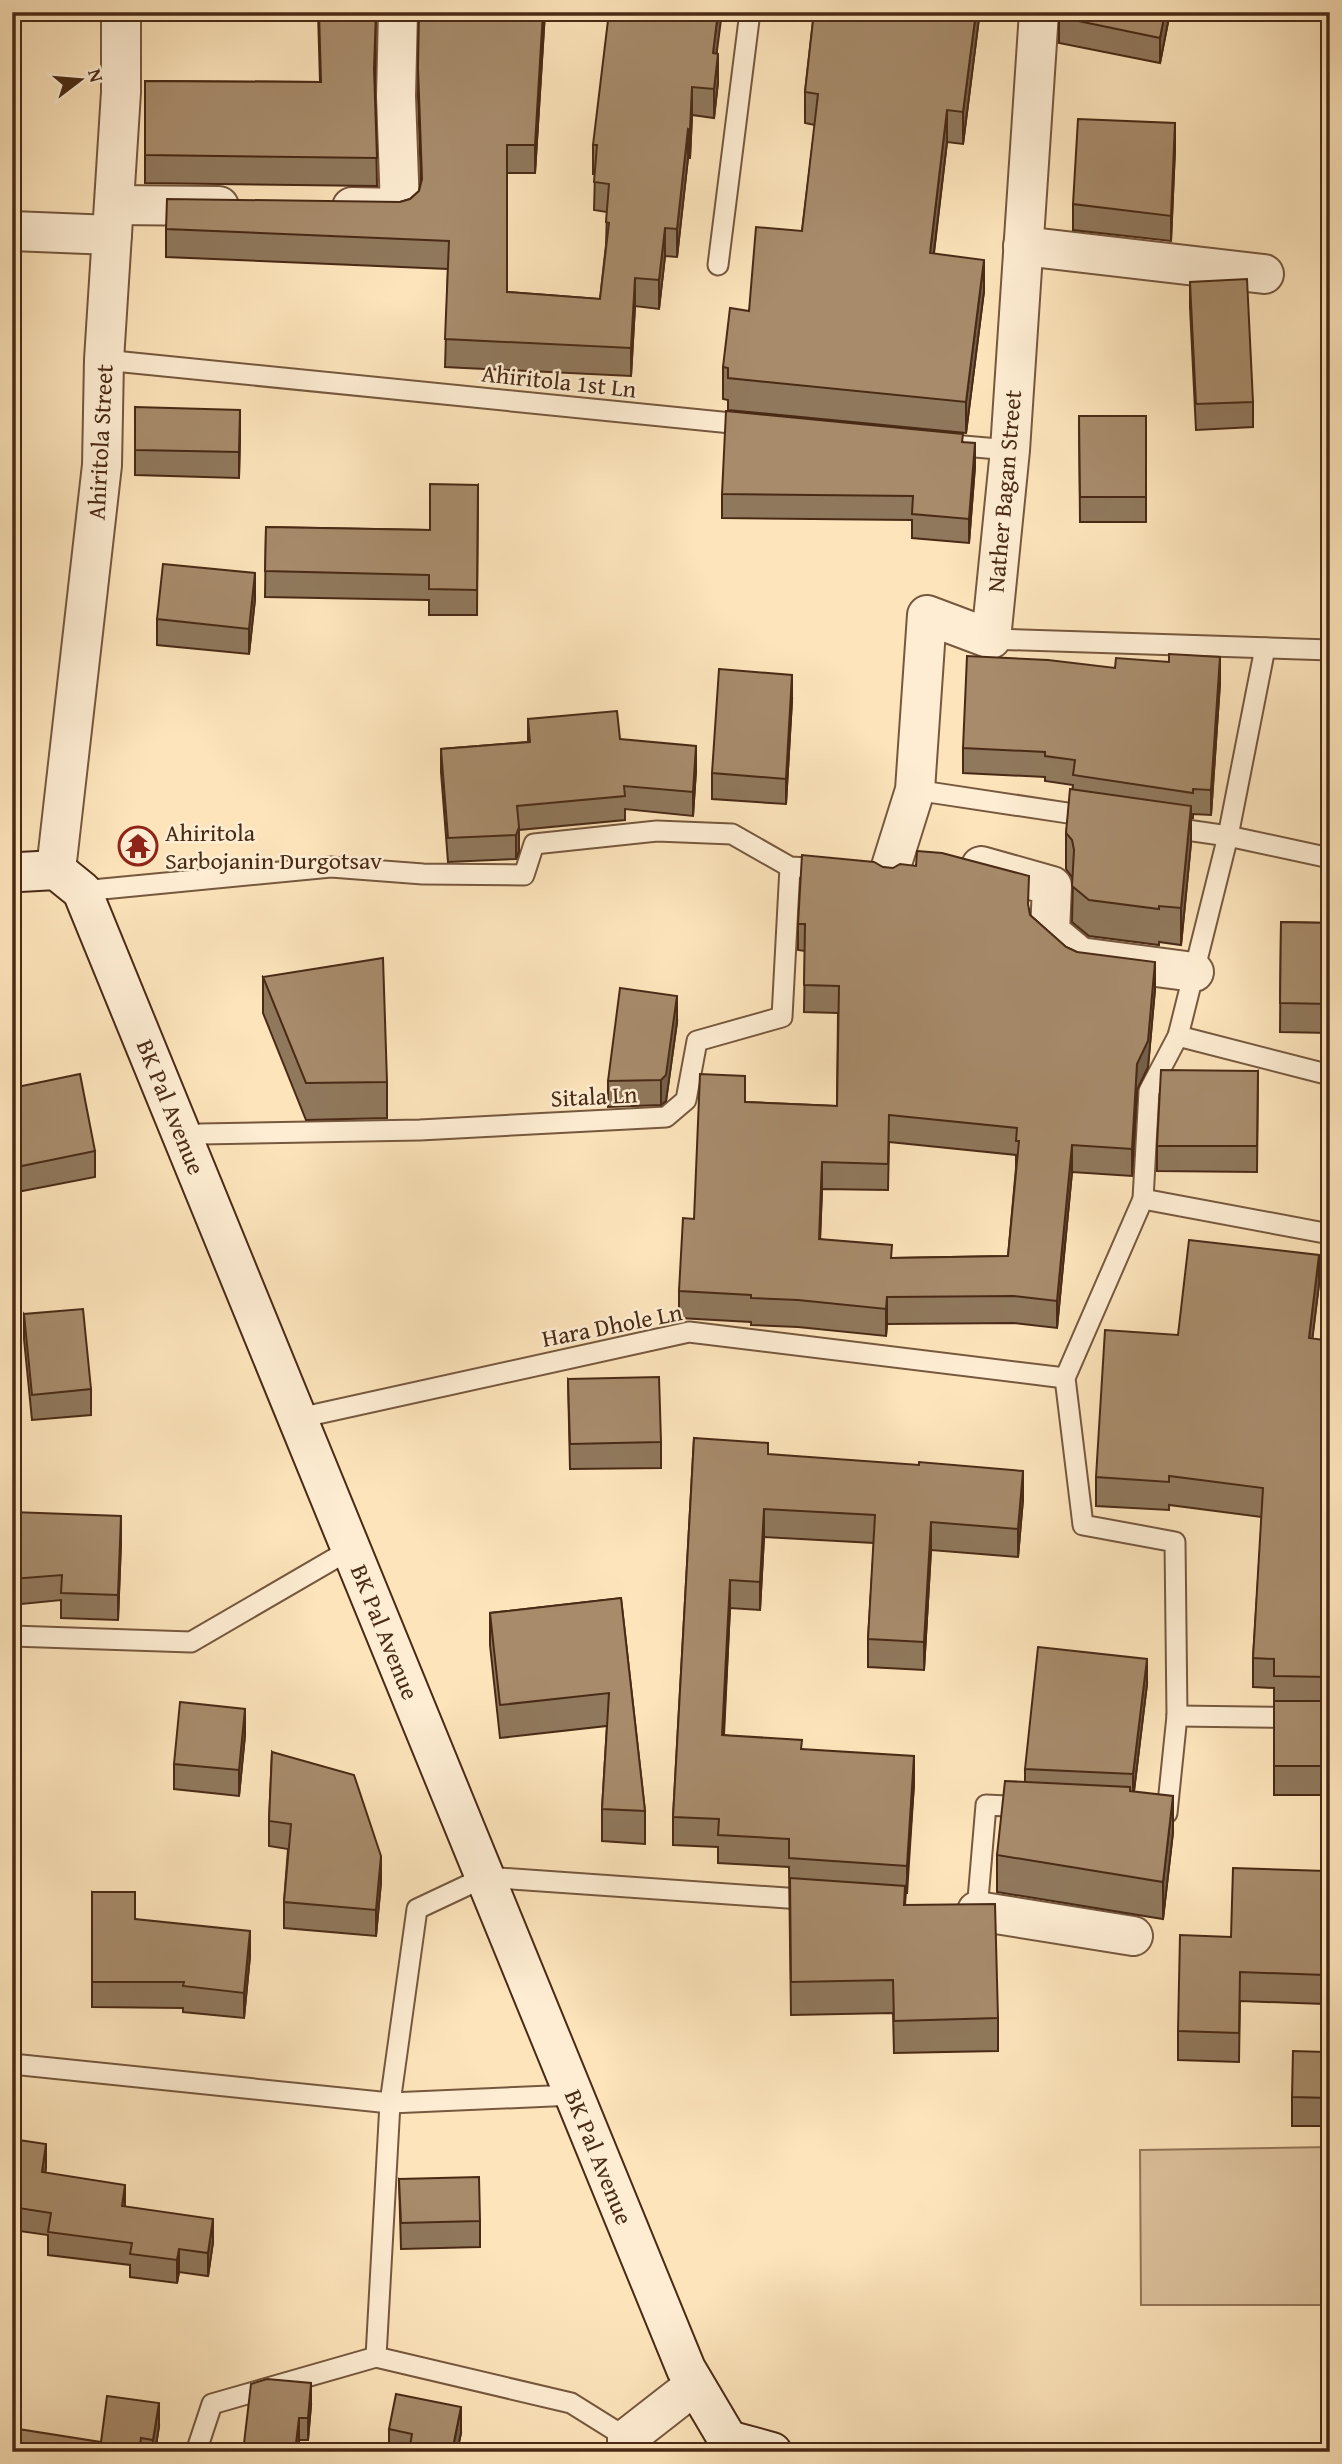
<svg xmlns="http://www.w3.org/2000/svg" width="1342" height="2464" font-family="'Gentium Book Plus',serif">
	<rect width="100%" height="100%" fill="#fde4bb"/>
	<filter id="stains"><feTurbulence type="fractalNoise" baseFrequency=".00286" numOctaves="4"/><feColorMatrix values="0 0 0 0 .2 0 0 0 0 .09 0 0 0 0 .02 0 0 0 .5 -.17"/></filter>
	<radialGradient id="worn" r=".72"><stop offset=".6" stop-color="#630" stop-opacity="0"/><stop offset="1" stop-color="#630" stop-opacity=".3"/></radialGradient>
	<!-- green -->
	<polygon fill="#dec49f" stroke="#94775a" stroke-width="2" points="1330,2147 1330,2305 1141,2305 1140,2150"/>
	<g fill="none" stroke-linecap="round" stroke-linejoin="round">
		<defs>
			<g id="service">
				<polyline points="718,265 750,12"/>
				<polyline points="104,360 751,425"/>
				<polyline points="952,445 1010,450"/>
				<polyline points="991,639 1330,650"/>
				<polyline points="915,790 1094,817"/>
				<polyline points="1166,827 1228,836 1330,858"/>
				<polyline points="82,891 331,867 423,874 524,875 534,844 657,831 732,834 790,867 828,869"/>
				<polyline points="1178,1036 1330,1075"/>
				<polyline points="200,1134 420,1130 666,1117 686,1100 697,1041 782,1017 790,867"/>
				<polyline points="1143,1199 1330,1234"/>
				<polyline points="299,1418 689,1332 1065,1378"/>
				<polyline points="12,1636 191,1642 351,1549"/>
				<polyline points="1177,1716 1330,1718"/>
				<polyline points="1160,1812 1167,1813 1177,1716 1175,1542 1083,1525 1065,1378 1143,1199 1149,1091 1178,1036 1228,836 1265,648"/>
				<polyline points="971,1911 977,1911 986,1805 1028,1807"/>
				<polyline points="12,2064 390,2103 574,2095"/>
				<polyline points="627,2438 571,2403 376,2357 390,2103 417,1909 485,1877 815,1900"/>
				<polyline points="196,2452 212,2404 376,2357"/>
			</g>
			<g id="minor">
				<polyline points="114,205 219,206"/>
				<polyline points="352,207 400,208 396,96 398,12"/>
				<polyline points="12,231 112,235"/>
				<polyline points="1023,246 1264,274"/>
				<polyline points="981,866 1052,886 1050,932 1080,957 1194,972"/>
				<polyline points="889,873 915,790 927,615 991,639 1010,450 1039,12"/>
				<polyline points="977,1911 1133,1936"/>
				<polyline points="627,2452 627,2438 695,2385"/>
			</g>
			<polyline id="tertiary" points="56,870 102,465 104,360 121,92 121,12"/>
			<g id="secondary">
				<polyline points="12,874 20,872 56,870 82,891 686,2369 728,2440 727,2452"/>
				<polyline points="728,2440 772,2452"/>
			</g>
		</defs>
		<!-- service casing -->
		<use href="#service" stroke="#76583e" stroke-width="23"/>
		<!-- minor casing -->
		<use href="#minor" stroke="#76583e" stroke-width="42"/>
		<!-- tertiary casing -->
		<use href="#tertiary" stroke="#76583e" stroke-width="42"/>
		<!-- secondary casing -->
		<use href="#secondary" stroke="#492a15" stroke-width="42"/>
		<!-- service -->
		<use href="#service" stroke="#feedd3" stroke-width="19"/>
		<!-- minor -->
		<use href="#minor" stroke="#feedd3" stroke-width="38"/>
		<!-- tertiary -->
		<use href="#tertiary" stroke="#feedd3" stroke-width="38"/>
		<!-- secondary -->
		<use href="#secondary" stroke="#feedd3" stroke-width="38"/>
	</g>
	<!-- wall -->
	<g fill="#90785c" stroke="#492a15" stroke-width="2" fill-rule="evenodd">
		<polygon points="318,12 376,12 375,80 377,186 145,183 145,81 320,82"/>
		<polygon points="419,12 545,12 535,173 507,173 507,292 600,299 606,245 607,212 594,210 595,174 593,174 593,145 717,54 718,82 714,118 692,115 690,158 688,158 677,257 665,256 659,309 635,306 631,376 445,367 448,269 166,257 166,229 400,202 410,199 419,191 421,182 418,96"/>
		<polygon points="814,12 984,12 983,19 979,18 963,144 947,142 934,253 984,291 966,433 728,410 728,400 723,399 723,367 749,311 802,231 815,125 805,123 805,92"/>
		<polygon points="1170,12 1160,63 1059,43 1059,17"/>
		<polygon points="1175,149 1171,241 1073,230 1073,204"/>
		<polygon points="1190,282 1253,402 1253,427 1196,430 1190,307"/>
		<polygon points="135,407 240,435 239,478 135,475"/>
		<polygon points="1079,416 1146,416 1146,522 1080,522"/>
		<polygon points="963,442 975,466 969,543 912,538 912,520 722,518 722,494"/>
		<polygon points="478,485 477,615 429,615 429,600 265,597 266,527 430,530"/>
		<polygon points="255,599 249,654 157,645 157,619"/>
		<polygon points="1220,683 1211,815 1193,814 1193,818 1191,818 1191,843 1181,945 1159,942 1159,945 1089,936 1072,922 1073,880 1072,877 1066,869 1066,833 1073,785 1045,781 1045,777 963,773 963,748"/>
		<polygon points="792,700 786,804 712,799 712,773"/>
		<polygon points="528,719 620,739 696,770 693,816 625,809 625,820 519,830 519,851 516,859 448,862 441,772 441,749 528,742"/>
		<path d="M 883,867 L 1029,909 L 1030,915 L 1066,947 L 1155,989 L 1148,1067 L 1137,1090 L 1132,1176 L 1072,1172 L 1057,1328 L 1014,1323 L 887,1324 L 886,1336 L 798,1327 L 751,1325 L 751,1322 L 679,1318 L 679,1291 L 694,1219 L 745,1102 L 837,1106 L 838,1013 L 804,1012 L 805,951 L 798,950 L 798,924 ZM 889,1142 L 1016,1155 L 1016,1168 L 1008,1256 L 892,1258 L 820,1239 L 822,1189 L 888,1190 Z"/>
		<polygon points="1281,922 1330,923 1330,1033 1280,1032"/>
		<polygon points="263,977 387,1082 387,1118 306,1120 263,1013"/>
		<polygon points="677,1022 666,1101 661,1105 608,1107 608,1081"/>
		<polygon points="1258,1071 1257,1172 1157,1171 1157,1146"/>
		<polygon points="12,1088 95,1151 95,1177 12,1193"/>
		<polygon points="1319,1284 1312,1339 1330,1341 1330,1547 1325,1614 1330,1614 1330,1795 1274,1795 1274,1688 1253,1687 1253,1658 1262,1517 1169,1505 1169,1510 1096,1506 1096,1477 1178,1335"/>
		<polygon points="24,1314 91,1389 91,1415 32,1420 24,1339"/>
		<polygon points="568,1379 661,1442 661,1468 570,1469"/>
		<polygon points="694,1438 768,1455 1023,1499 1018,1557 931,1550 924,1670 868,1667 868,1639 874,1543 764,1537 760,1610 730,1608 724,1735 802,1749 914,1784 905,1905 998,2018 998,2051 894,2053 893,2013 791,2015 789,1867 718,1863 718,1847 673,1845 673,1817"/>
		<polygon points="12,1512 121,1542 118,1620 61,1618 61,1600 12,1605"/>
		<polygon points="621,1598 645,1811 645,1844 602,1841 602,1809 607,1726 500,1738 490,1645 490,1613"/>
		<polygon points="1147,1684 1134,1791 1173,1832 1163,1919 997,1892 997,1855 1025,1782 1025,1769"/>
		<polygon points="245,1735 239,1796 174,1789 174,1764"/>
		<polygon points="272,1752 381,1882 376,1936 284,1928 284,1902 288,1849 269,1846 269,1821"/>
		<polygon points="1330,1848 1330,2126 1292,2126 1292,2097 1326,2052 1325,2004 1240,2001 1239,2062 1178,2060 1178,2031 1231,1937 1326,1871"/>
		<polygon points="92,1892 135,1919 250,1956 244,2018 183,2012 183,2008 92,2007"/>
		<polygon points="12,2139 46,2167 45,2173 125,2207 213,2242 208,2276 179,2272 177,2283 130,2277 130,2265 48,2255 48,2235 12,2230"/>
		<polygon points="399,2179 480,2221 480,2247 401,2249"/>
		<polygon points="311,2405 308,2440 299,2440 298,2452 243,2452"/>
		<polygon points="159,2426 155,2452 12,2452 101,2442"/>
		<polygon points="389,2429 461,2433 457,2452 389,2452"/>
	</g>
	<!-- shaded-wall -->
	<g fill="#75614b" stroke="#492a15" stroke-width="2">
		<polygon points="543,12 545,12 535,173 535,145"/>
		<polygon points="718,12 722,12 713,81 713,53"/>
		<polygon points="976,12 979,12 979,18 963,144 963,112"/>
		<polygon points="1165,12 1170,12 1160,63 1160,38"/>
		<polygon points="718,54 718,82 714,118 714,89"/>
		<polygon points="692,87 692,115 690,158 690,130"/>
		<polygon points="947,110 947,142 930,284 930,253"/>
		<polygon points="1175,123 1175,149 1171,241 1171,216"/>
		<polygon points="688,129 688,158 677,257 677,229"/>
		<polygon points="665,228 665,256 659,309 659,280"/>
		<polygon points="984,260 984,291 966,433 966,402"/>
		<polygon points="635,278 635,306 631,376 631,348"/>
		<polygon points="240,410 240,435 239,478 239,452"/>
		<polygon points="975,443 975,466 969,543 969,519"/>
		<polygon points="255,573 255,599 249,654 249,629"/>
		<polygon points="1220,657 1220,683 1211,815 1211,790"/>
		<polygon points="792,675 792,700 786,804 786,779"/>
		<polygon points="696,746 696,770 693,816 693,792"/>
		<polygon points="1191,806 1191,843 1181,945 1181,908"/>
		<polygon points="519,827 519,851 516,859 516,835"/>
		<polygon points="1155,962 1155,989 1148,1067 1137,1090 1132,1176 1132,1149 1137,1064"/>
		<polygon points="677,996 677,1022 666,1101 661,1105 661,1080"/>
		<polygon points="1072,1145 1072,1172 1057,1328 1057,1301"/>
		<polygon points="822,1162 822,1189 819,1266 819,1239"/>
		<polygon points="1319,1255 1319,1284 1309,1367 1309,1338"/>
		<polygon points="887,1297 887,1324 886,1336 886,1309"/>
		<polygon points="1023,1471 1023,1499 1018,1557 1018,1529"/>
		<polygon points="764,1509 764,1537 760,1610 760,1582"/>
		<polygon points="121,1516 121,1542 118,1620 118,1595"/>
		<polygon points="1330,1518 1330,1547 1323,1642 1323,1614"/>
		<polygon points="931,1522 931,1550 924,1670 924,1642"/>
		<polygon points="730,1580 730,1608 722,1763 722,1735"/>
		<polygon points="1147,1659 1147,1684 1133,1799 1133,1774"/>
		<polygon points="245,1709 245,1735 239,1796 239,1770"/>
		<polygon points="914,1756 914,1784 907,1894 907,1866"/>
		<polygon points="1173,1796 1173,1832 1163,1919 1163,1882"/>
		<polygon points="381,1856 381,1882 376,1936 376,1910"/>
		<polygon points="250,1931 250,1956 244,2018 244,1993"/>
		<polygon points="46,2144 46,2167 42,2195 42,2172"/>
		<polygon points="125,2185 125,2208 122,2206"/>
		<polygon points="213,2219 213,2242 208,2276 208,2253"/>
		<polygon points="179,2249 179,2272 177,2283 177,2260"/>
		<polygon points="311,2383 311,2405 308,2440 308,2418"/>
		<polygon points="159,2403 159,2426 155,2452 153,2452 153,2440"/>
		<polygon points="461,2407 461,2433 457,2452 452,2452"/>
		<polygon points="299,2418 299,2440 298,2452 295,2452"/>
	</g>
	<!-- building -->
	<g fill="#a78b6b" stroke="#492a15" stroke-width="2" fill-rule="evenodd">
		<polygon points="319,12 376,12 374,69 377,158 145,155 145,81 321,82"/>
		<polygon points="419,12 543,12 535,145 507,145 507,292 600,299 609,223 606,222 609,184 594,182 597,145 593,145 609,12 718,12 713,53 718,54 714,89 692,87 690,130 688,129 677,229 665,228 659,280 635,278 631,348 445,339 449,241 166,229 167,199 400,202 410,199 419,191 422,179 418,68"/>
		<polygon points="814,12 976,12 963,112 947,110 930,253 984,260 966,402 728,378 728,368 723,367 730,308 749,311 756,227 802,231 818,94 805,92"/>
		<polygon points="1060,12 1165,12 1160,38 1059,17"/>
		<polygon points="1078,119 1175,123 1171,216 1073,204"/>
		<polygon points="1247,279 1253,402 1196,404 1190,282"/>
		<polygon points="135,407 240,410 239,452 135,450"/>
		<polygon points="726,411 963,434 962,442 975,443 969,519 912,514 913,496 722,494"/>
		<polygon points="1079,416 1146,416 1146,497 1080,497"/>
		<polygon points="430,484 478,485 477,590 429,589 429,575 265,571 266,527 430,530"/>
		<polygon points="163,564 255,573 249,629 157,619"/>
		<polygon points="1169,654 1220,657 1211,790 1193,789 1193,793 1073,775 1075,760 1045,756 1045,752 963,748 967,656 1048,660 1115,668 1116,658 1169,662"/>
		<polygon points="719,669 792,675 786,779 712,773"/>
		<polygon points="617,711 620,739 696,746 693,792 624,786 625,796 517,806 519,827 516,835 448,838 441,749 530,742 528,719"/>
		<polygon points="1070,789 1191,806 1181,908 1159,906 1159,909 1089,900 1072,886 1074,850 1072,840 1066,833"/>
		<path d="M 917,851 L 942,853 L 1029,876 L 1028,904 L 1030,915 L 1066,947 L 1077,952 L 1155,962 L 1148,1041 L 1137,1064 L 1132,1149 L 1072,1145 L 1057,1301 L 1014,1296 L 887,1297 L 886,1309 L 798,1300 L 751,1298 L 751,1295 L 679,1291 L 683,1218 L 694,1219 L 700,1074 L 745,1076 L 745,1102 L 837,1106 L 839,986 L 804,985 L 805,924 L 798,924 L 802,855 L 874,862 L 883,867 L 893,868 L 900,864 L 916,866 ZM 889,1115 L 1017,1128 L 1016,1141 L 1019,1141 L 1008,1256 L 891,1258 L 892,1245 L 819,1239 L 822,1162 L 888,1164 Z"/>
		<polygon points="1281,922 1330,923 1330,1004 1280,1003"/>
		<polygon points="383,958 387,1082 306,1083 263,977"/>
		<polygon points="620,988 677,996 666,1075 661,1080 608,1081"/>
		<polygon points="1161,1070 1258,1071 1257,1146 1157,1146"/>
		<polygon points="80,1074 95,1151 12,1168 12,1088"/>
		<polygon points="1189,1240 1319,1255 1309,1338 1330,1341 1330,1518 1323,1614 1330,1614 1330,1677 1274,1676 1274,1659 1253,1658 1263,1488 1169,1476 1169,1482 1096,1477 1105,1330 1178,1335"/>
		<polygon points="83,1309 91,1389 32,1395 24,1314"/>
		<polygon points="659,1377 661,1442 570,1444 568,1379"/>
		<polygon points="694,1438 768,1443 768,1454 919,1465 919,1462 1023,1471 1018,1529 931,1522 924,1642 868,1639 875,1515 764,1509 760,1582 730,1580 722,1735 802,1740 801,1749 914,1756 907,1866 789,1858 789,1839 718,1835 719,1819 673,1817"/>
		<polygon points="12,1512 121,1516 118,1595 61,1593 62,1575 12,1579"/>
		<polygon points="621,1598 645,1811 602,1809 609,1693 500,1705 490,1613"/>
		<polygon points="1038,1647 1147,1659 1133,1774 1025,1769"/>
		<rect x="1274" y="1701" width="56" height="65"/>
		<polygon points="180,1702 245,1709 239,1770 174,1764"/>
		<polygon points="272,1752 354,1775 381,1856 376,1910 284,1902 291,1824 269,1821"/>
		<polygon points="1005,1781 1130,1787 1130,1791 1173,1796 1163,1882 997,1855"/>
		<polygon points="1326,1848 1330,1848 1330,2098 1292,2097 1293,2051 1326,2052 1325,1975 1240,1972 1239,2033 1178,2031 1180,1935 1231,1937 1233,1868 1326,1871"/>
		<polygon points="790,1878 905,1886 904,1905 995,1904 998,2018 894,2021 893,1980 791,1982"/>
		<polygon points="92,1892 135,1892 135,1919 250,1931 244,1993 183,1986 184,1982 92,1982"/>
		<polygon points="12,2139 46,2144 42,2172 125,2185 122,2206 213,2219 208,2253 179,2249 177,2260 130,2254 132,2243 48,2232 51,2213 12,2207"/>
		<polygon points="479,2177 480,2221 401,2223 399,2179"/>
		<polygon points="267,2379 311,2383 308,2418 299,2418 295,2452 243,2452 251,2384"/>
		<polygon points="396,2394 461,2407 452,2452 409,2452 412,2434 389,2429"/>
		<polygon points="107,2396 159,2403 153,2440 141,2438 139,2452 12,2452 12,2428 101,2442"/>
	</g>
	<!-- icons -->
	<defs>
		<symbol id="temple-ring" viewBox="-11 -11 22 22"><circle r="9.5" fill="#feedd3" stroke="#8f2418" stroke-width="1.5"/><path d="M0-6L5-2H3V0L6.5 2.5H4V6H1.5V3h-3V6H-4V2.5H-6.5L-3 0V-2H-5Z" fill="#8f2418"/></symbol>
	</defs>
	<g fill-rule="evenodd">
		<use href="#temple-ring" x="116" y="824" width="44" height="44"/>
	</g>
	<g text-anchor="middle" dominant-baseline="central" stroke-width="5" stroke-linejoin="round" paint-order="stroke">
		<!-- street labels -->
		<g font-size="24" fill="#492a15" stroke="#feedd3">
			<text transform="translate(559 381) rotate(6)">Ahiritola 1st Ln</text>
			<text transform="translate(100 442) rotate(-87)">Ahiritola Street</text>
			<text transform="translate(1004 491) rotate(-85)">Nather Bagan Street</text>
			<text transform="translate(594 1096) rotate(-3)">Sitala Ln</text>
			<text transform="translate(171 1107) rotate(68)">BK Pal Avenue</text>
			<text transform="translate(612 1325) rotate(-11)">Hara Dhole Ln</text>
			<text transform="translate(385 1632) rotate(68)">BK Pal Avenue</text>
			<text transform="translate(599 2157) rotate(68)">BK Pal Avenue</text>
		</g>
		<!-- poi labels -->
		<g font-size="24" fill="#492a15" stroke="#feedd3" text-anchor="start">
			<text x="165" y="832">Ahiritola<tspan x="165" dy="28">Sarbojanin Durgotsav</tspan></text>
		</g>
	</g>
	<!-- margin -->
	<rect width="1342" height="2464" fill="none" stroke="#fde4bb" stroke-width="42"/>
	<rect x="14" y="14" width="1314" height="2436" fill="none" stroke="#492a15" stroke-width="3.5"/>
	<rect x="21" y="21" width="1300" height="2422" fill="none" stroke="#492a15" stroke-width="2"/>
	<!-- north arrow -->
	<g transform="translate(80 80) rotate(74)" stroke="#feedd3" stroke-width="5" paint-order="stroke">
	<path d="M0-5L12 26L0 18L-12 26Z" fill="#492a15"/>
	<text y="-10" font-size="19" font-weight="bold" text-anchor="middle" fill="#492a15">N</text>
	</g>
	<rect width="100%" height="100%" filter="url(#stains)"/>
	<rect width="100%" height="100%" fill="url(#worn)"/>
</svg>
